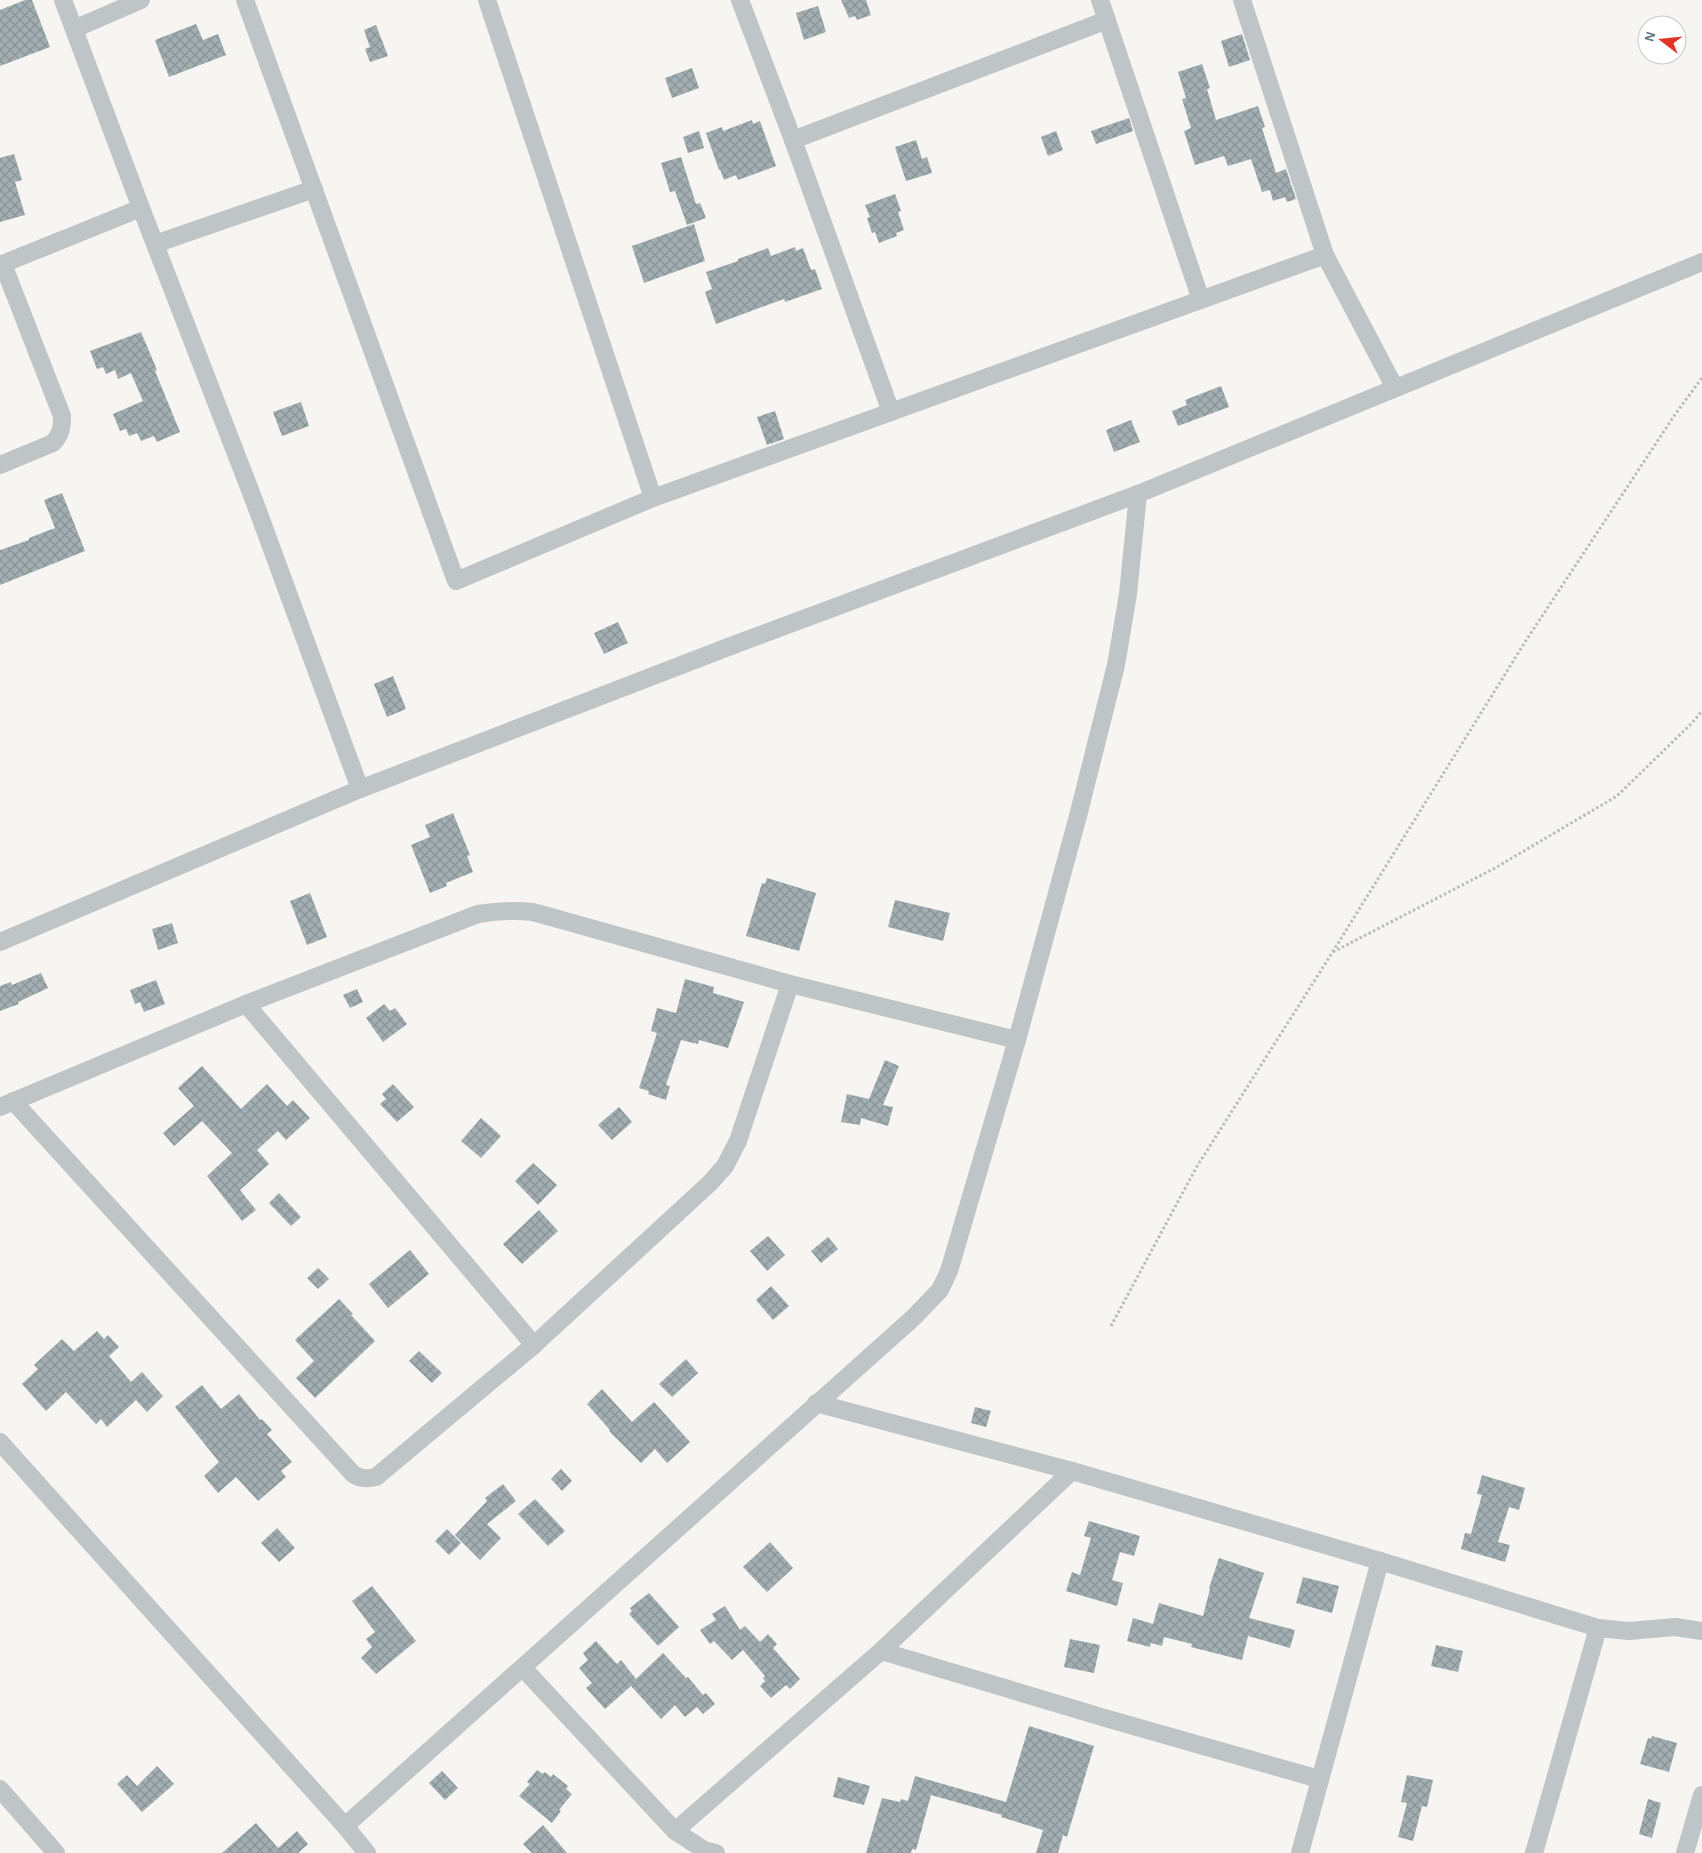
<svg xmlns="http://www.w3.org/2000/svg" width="1702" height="1853" font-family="'Alegreya Sans',sans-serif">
	<defs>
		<pattern id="building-cross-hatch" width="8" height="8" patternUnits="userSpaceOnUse" patternTransform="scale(1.25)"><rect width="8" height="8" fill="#a3aeb2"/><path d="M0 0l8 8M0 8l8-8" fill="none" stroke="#889396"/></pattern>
	</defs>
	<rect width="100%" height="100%" fill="#f6f5f2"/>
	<!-- building -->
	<g fill="url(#building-cross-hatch)">
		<polygon points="25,0 32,0 50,47 0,66 0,10"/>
		<polygon points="841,0 866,0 871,15 857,20 855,16 849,18"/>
		<polygon points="818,6 826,32 804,40 796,13"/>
		<polygon points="196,24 203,40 218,34 226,55 169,77 155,40"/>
		<polygon points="376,25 388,56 370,62 365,49 370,47 364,30"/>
		<polygon points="1242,34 1250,60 1229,67 1221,41"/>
		<polygon points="1202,64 1210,88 1207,89 1216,120 1258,106 1265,127 1262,128 1276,173 1286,169 1296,199 1287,202 1285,197 1273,201 1270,190 1262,192 1251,159 1228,166 1224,156 1195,165 1184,131 1191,128 1182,99 1186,98 1178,72"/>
		<polygon points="692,68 699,88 672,98 665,78"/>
		<polygon points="1129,118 1133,131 1096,144 1091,131"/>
		<polygon points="752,120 753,124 760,121 776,166 738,180 736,175 724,180 720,169 719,170 706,133 722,127 723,131"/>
		<polygon points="699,131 704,148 688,153 683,137"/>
		<polygon points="1056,131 1063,150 1048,156 1041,137"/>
		<polygon points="916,140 922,159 927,157 932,173 906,181 895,147"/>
		<polygon points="14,154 22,180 15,182 25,215 0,222 0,158"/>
		<polygon points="681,157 696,204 700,203 706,218 687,225 675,191 670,192 661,163"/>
		<polygon points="895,194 901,211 898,212 904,230 896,233 897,236 879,243 875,232 872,233 867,218 870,217 865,205"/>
		<polygon points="694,224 705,261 644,283 632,246"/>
		<polygon points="795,247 796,251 803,248 811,270 815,269 822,289 785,302 784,299 716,324 705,292 712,289 706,272 738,261 738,259 768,248 771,256"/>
		<polygon points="141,332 157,370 155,371 180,432 157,442 154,436 141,441 137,433 129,436 126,429 120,431 113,414 143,401 131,373 118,379 115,370 106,374 103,367 97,369 90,351"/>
		<polygon points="1221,386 1229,407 1178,426 1172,411 1187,405 1185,400"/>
		<polygon points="301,402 309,426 282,436 273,412"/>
		<polygon points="775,411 784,439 767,445 757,417"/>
		<polygon points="1131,420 1140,442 1114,452 1106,430"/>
		<polygon points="62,493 85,551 0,585 0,550 29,540 29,538 55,528 44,500"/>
		<polygon points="618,622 628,643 604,654 594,633"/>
		<polygon points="393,676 406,709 387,717 374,684"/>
		<polygon points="453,813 470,855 467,856 473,872 446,883 447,886 430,893 411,845 430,837 425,825"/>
		<polygon points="767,878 816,893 799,951 746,936 762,883 765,884"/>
		<polygon points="310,893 327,937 307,945 290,901"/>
		<polygon points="895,900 950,913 943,941 888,927"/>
		<polygon points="172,923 178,943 158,950 152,929"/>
		<polygon points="41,973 48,988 18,1002 19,1004 0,1011 0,986 11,982 12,985"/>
		<polygon points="685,979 714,987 713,993 744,1002 728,1048 699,1040 698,1044 681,1040 666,1085 670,1086 666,1100 648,1094 649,1091 639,1088 657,1033 651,1031 657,1008 676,1013"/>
		<polygon points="156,980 165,1004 144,1012 140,1002 135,1004 130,990"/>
		<polygon points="357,989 363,1002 350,1008 343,995"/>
		<polygon points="384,1004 390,1011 395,1008 407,1024 383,1042 366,1018"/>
		<polygon points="885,1060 899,1066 883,1105 893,1107 888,1126 861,1118 860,1125 841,1122 847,1094 869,1099"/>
		<polygon points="202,1066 241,1109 267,1084 287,1106 293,1100 310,1118 286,1140 278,1131 257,1150 269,1164 240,1190 256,1210 242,1221 207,1176 232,1153 202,1121 174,1146 163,1133 194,1106 178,1088"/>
		<polygon points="393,1084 414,1107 397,1122 380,1104 386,1099 382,1094"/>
		<polygon points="619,1107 632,1122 612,1140 598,1125"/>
		<polygon points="481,1118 501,1136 481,1158 461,1141"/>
		<polygon points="533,1163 557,1185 538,1205 515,1181"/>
		<polygon points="279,1193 301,1217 291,1226 269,1203"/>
		<polygon points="539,1210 558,1231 522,1264 503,1244"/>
		<polygon points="768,1236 785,1255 767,1271 750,1251"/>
		<polygon points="828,1237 838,1249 821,1263 811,1251"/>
		<polygon points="410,1250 429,1274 388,1308 369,1284"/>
		<polygon points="318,1268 329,1279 318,1289 307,1278"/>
		<polygon points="771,1286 789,1306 773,1320 756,1300"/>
		<polygon points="339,1299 353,1314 351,1315 375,1341 315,1398 296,1378 314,1361 295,1340"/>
		<polygon points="97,1331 104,1339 108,1335 119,1347 109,1356 131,1382 142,1372 163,1396 147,1412 136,1400 107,1427 101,1419 96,1424 66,1392 46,1411 22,1384 38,1369 34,1365 62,1339 74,1351"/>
		<polygon points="419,1351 442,1373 432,1383 409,1361"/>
		<polygon points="686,1359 698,1373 672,1397 659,1384"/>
		<polygon points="202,1385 221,1409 239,1394 260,1420 262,1419 272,1430 267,1434 292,1462 281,1471 286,1477 258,1501 236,1477 218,1493 204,1476 219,1462 175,1407"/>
		<polygon points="602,1389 632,1422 654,1402 690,1442 667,1463 655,1449 641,1463 609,1431 610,1430 587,1404"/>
		<polygon points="975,1407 991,1411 986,1427 971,1423"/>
		<polygon points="561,1469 572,1481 562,1491 551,1479"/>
		<polygon points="1482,1475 1525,1488 1519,1510 1509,1507 1498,1542 1510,1545 1505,1562 1461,1549 1465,1533 1471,1534 1482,1495 1477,1494"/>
		<polygon points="503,1484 516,1501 487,1524 501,1538 480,1560 455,1535 487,1501 485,1498"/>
		<polygon points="535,1499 565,1531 548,1546 518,1514"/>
		<polygon points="1089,1521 1140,1536 1134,1556 1120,1552 1112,1580 1123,1583 1117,1606 1066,1591 1072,1572 1080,1575 1091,1538 1084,1536"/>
		<polygon points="277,1528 295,1548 279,1562 261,1543"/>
		<polygon points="447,1529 461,1543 449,1555 435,1541"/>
		<polygon points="770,1542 793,1568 767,1592 743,1567"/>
		<polygon points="1219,1558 1264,1573 1249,1618 1295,1630 1290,1648 1248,1636 1242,1660 1191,1647 1192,1644 1164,1637 1162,1646 1151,1643 1150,1647 1127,1641 1133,1618 1153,1624 1159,1603 1203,1616 1210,1589 1209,1588"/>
		<polygon points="1303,1577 1339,1586 1332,1613 1296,1603"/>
		<polygon points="372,1586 416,1641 376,1674 361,1658 372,1647 366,1639 375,1632 352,1601"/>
		<polygon points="649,1593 679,1627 658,1646 629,1614 632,1611 630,1608"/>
		<polygon points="725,1606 740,1630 745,1626 760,1642 768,1634 777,1644 773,1648 800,1679 790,1689 786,1685 771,1698 760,1686 765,1681 763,1678 765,1676 743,1650 732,1660 714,1641 710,1644 700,1630 716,1620 712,1614"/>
		<polygon points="1070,1639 1100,1645 1094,1673 1064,1667"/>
		<polygon points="596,1641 617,1664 621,1660 636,1679 663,1653 686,1678 688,1677 703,1695 706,1693 715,1704 703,1714 697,1707 685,1717 675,1705 661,1719 631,1686 605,1709 586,1688 592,1683 579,1668 588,1660 583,1653"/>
		<polygon points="1436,1645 1463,1651 1458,1672 1431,1666"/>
		<polygon points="1029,1726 1094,1746 1067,1837 1063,1835 1058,1853 1036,1853 1043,1830 1001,1817 1002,1815 931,1795 916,1850 912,1849 911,1853 866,1853 882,1798 900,1802 901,1799 908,1801 915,1776 1006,1802"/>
		<polygon points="1652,1736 1677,1743 1669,1772 1640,1764 1648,1738 1651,1739"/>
		<polygon points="157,1766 174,1784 142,1812 117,1784 127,1775 137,1786"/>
		<polygon points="537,1770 543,1774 545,1772 551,1777 553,1774 568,1786 566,1789 572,1794 559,1810 561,1811 552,1823 519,1796 530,1784 527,1782"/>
		<polygon points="442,1771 458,1788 445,1800 429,1783"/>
		<polygon points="1407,1775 1433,1780 1427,1807 1422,1806 1413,1841 1398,1837 1407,1803 1401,1802"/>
		<polygon points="838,1777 870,1786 864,1805 833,1797"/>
		<polygon points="1648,1799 1661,1803 1652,1838 1639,1834"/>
		<polygon points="256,1823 278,1848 297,1831 308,1844 298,1853 222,1853"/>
		<polygon points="543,1825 567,1853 532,1853 523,1844"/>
	</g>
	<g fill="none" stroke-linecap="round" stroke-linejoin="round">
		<!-- path -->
		<g stroke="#b9bcbe" stroke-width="3" stroke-dasharray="2.5 2.5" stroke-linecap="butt">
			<polyline points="1333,952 1495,868 1617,796 1692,723 1702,711"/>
			<polyline points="1111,1326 1196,1168 1332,953 1525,642 1676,413 1702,378"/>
		</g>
		<!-- minor -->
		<g stroke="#bfc4c6" stroke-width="18">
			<polyline points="63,0 141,208 255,503 360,789"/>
			<polyline points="245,0 456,581 653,498"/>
			<polyline points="487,0 653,498 1325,255"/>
			<polyline points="740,0 793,140 891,412"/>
			<polyline points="1100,0 1201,300"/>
			<polyline points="1242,0 1325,255 1395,388"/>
			<polyline points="74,29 141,0"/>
			<polyline points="793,140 1107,20"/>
			<polyline points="155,244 314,189"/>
			<polyline points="0,265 141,208"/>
			<path d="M 0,465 L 53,443 C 61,434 62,428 62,416 L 3,264"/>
			<polyline points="0,942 360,789 736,644 1138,494 1702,262"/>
			<polyline points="246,1004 534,1345"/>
			<path d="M 13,1101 L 353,1474 C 361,1479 367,1479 376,1477 L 534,1345 L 710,1183 L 725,1166 L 738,1141 L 790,984"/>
			<path d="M 0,1107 L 246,1004 L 478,914 C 497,911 514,910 533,912 L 790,984 L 1017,1040"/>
			<polyline points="816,1403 1072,1471 1380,1561 1598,1628 1629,1631 1675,1627 1702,1631"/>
			<polyline points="0,1442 345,1826 367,1853"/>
			<polyline points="881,1651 1105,1718 1319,1779"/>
			<polyline points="523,1668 675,1831 704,1850 716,1853"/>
			<polyline points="0,1789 56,1853"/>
			<polyline points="345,1826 913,1318 940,1290 949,1271 1017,1040 1078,816 1116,665 1128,594 1138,494"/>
			<polyline points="675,1831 881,1651 1072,1471"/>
			<polyline points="1300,1853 1380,1561"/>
			<polyline points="1534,1853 1598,1628"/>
			<polyline points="1685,1853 1702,1795"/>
		</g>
	</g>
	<!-- north arrow -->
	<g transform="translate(1662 40) rotate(286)"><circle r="24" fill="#ffffff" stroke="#c1cacd"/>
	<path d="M0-4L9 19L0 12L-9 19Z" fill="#e03628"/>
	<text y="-8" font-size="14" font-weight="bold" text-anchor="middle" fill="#657a83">N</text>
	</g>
</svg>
